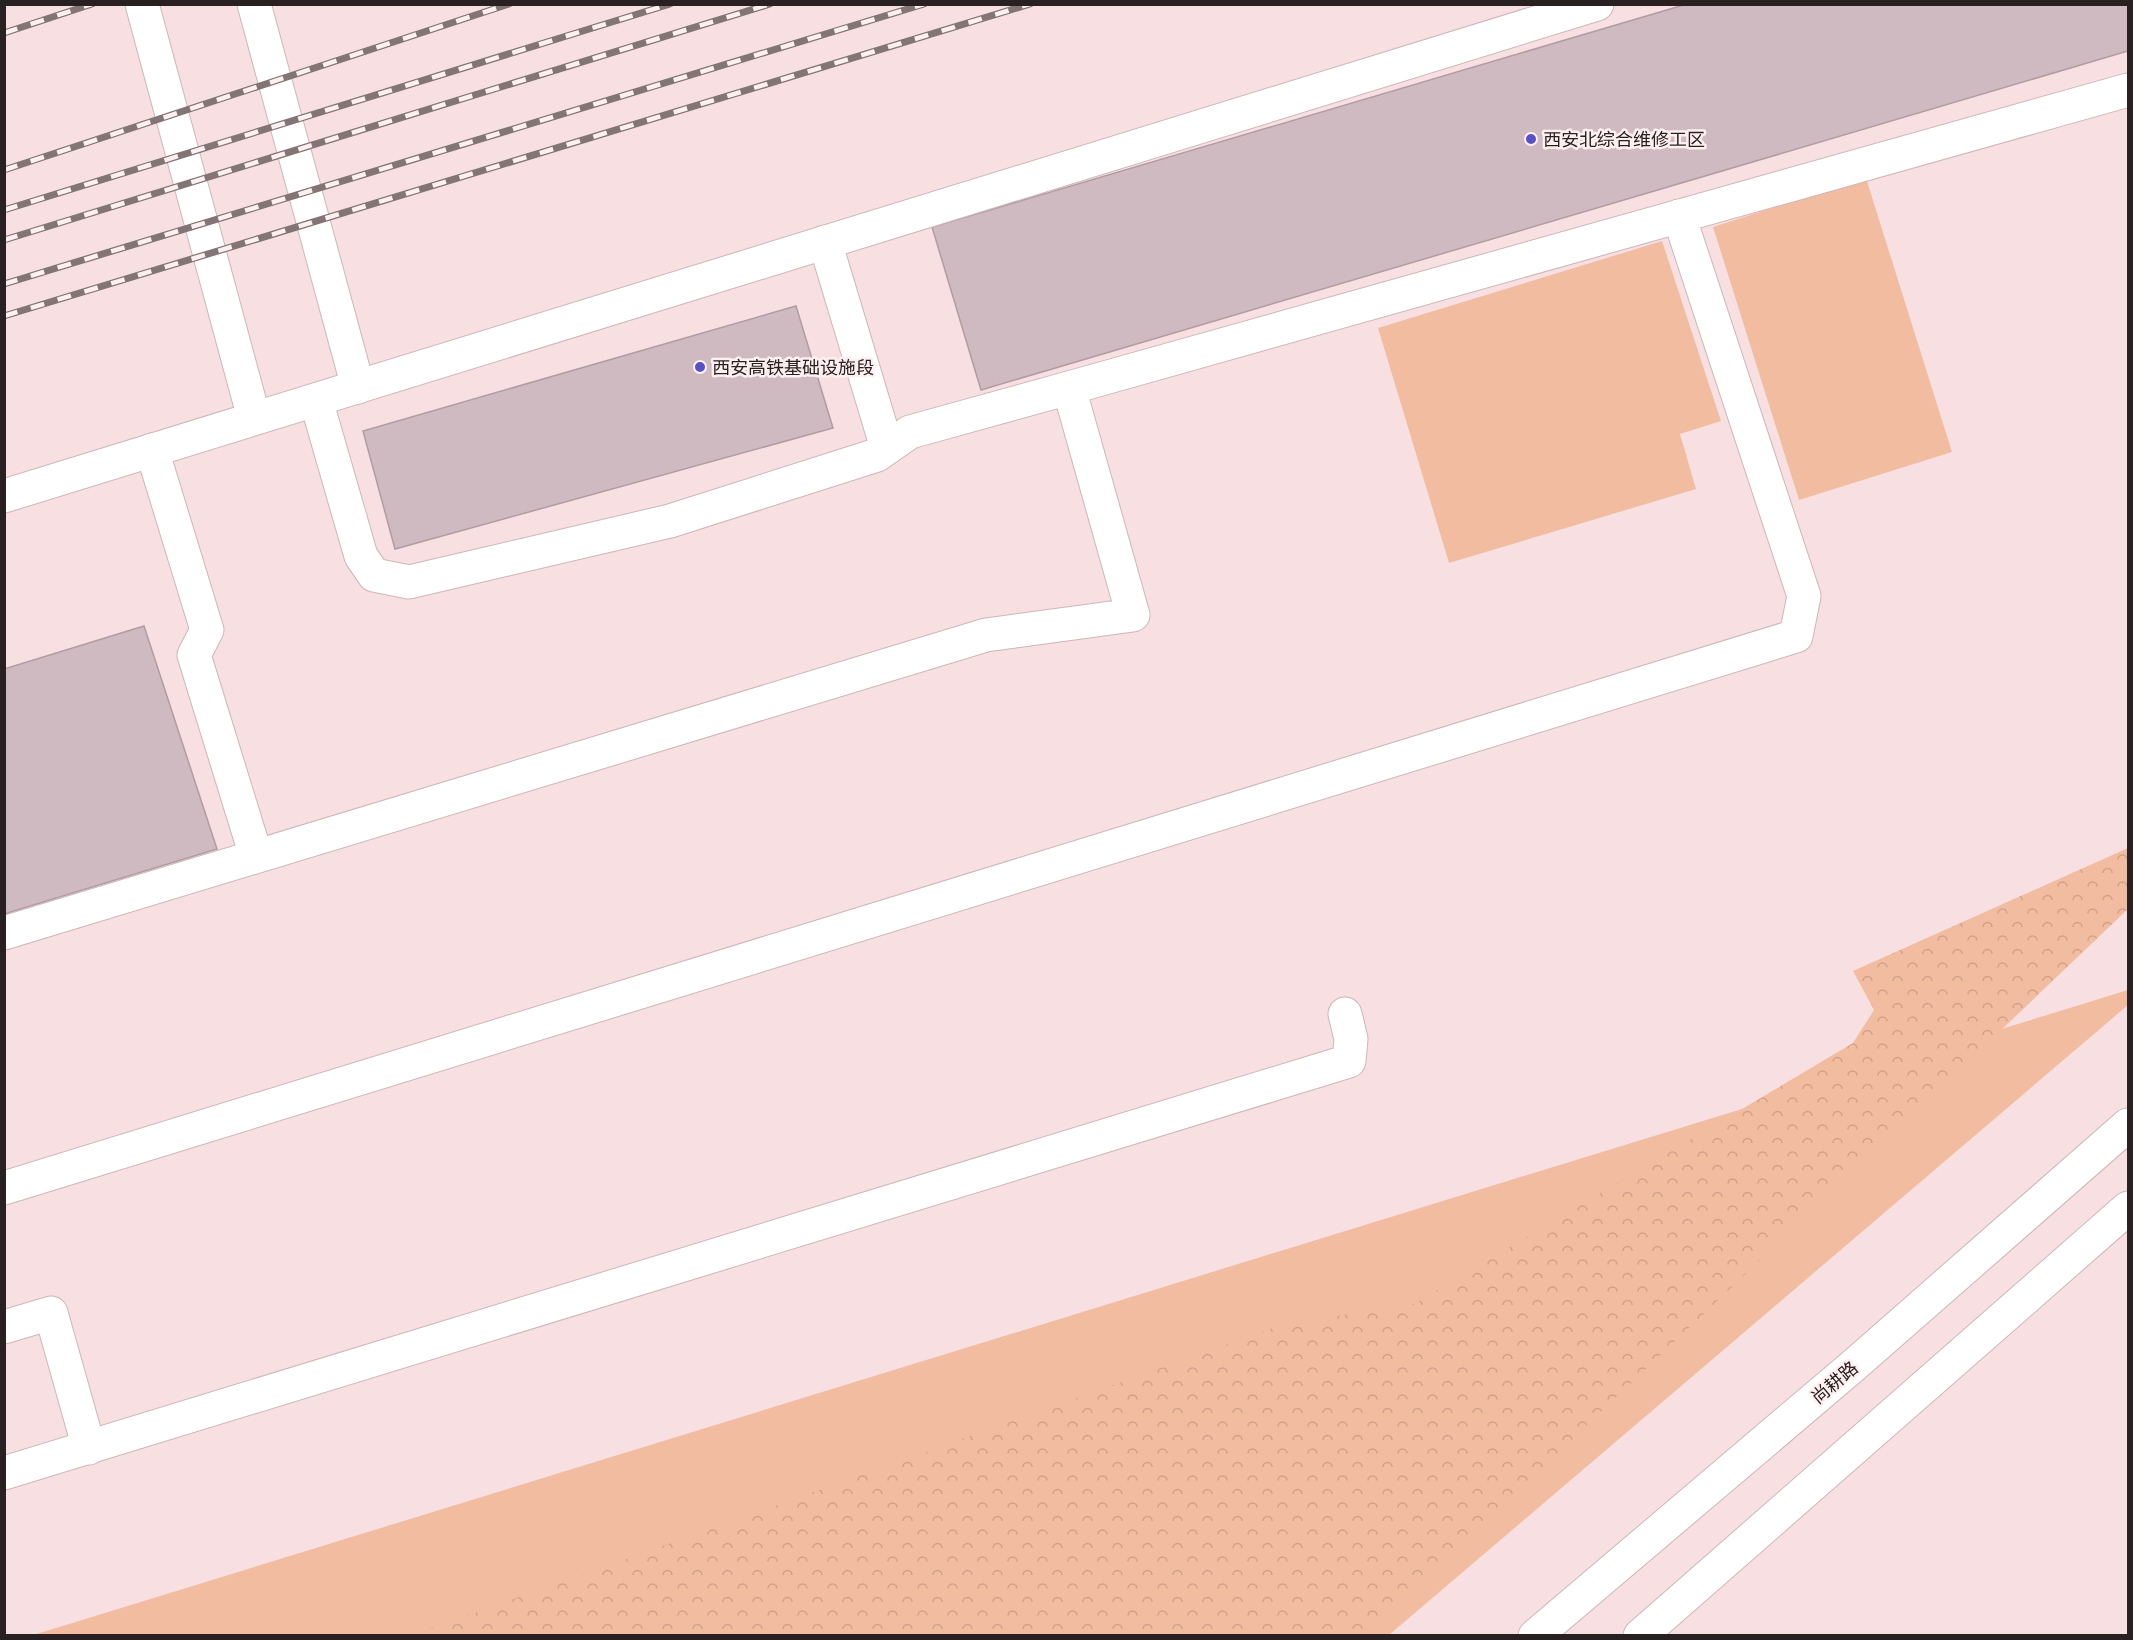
<svg xmlns="http://www.w3.org/2000/svg" width="2133" height="1640" font-family="'Exo 2','Noto Sans SC',sans-serif">
	<defs>
		<pattern id="forest-crowns" width="20" height="18" patternUnits="userSpaceOnUse" patternTransform="scale(1.5)"><rect width="20" height="18" fill="#f2bca0"/><path d="M2 6a3 3 0 1 1 6 0M12 15a3 3 0 1 1 6 0" fill="none" stroke="#d0a18a"/></pattern>
	</defs>
	<rect width="100%" height="100%" fill="#f8e0e2"/>
	<!-- green -->
	<g fill="#f2bca0">
		<polygon points="1866,178 1952,452 1799,500 1713,227"/>
		<polygon points="1662,241 1721,421 1680,434 1696,489 1449,563 1378,328"/>
		<polygon points="2128,990 2128,1005 1389,1635 30,1636"/>
	</g>
	<!-- forest -->
	<polygon fill="url(#forest-crowns)" points="2128,848 2128,909 1367,1635 413,1635 1284,1324 1414,1304 1853,1043 1874,1010 1853,971"/>
	<!-- building -->
	<g fill="#cfbac1" stroke="#b19ca4" stroke-width="1.5">
		<polygon points="1687,4 2128,4 2128,51 981,390 932,227"/>
		<polygon points="796,306 833,428 395,549 363,431"/>
		<polygon points="144,626 217,849 4,914 4,669"/>
	</g>
	<g fill="none" stroke-linecap="round" stroke-linejoin="round">
		<defs>
			<g id="minor">
				<polyline points="142,4 254,418"/>
				<polyline points="254,4 358,387"/>
				<polyline points="825,242 887,448"/>
				<polyline points="316,400 361,556 374,575 409,582 670,521 877,455 910,432 1069,388"/>
				<polyline points="152,450 207,630 194,655 256,856"/>
				<polyline points="4,496 1597,4"/>
				<polyline points="4,933 986,635 1133,615 1069,388 2128,90"/>
				<polyline points="4,1188 1796,636 1804,596 1679,216"/>
				<polyline points="4,1327 51,1313 89,1448"/>
				<polyline points="4,1473 1349,1061 1351,1039 1345,1014"/>
				<polyline points="1535,1636 1853,1366 2128,1125"/>
				<polyline points="1640,1636 2128,1208"/>
			</g>
		</defs>
		<!-- minor casing -->
		<use href="#minor" stroke="#cdb6b8" stroke-width="35"/>
		<!-- minor -->
		<use href="#minor" stroke="#fff" stroke-width="33"/>
		<defs>
			<g id="rail">
				<polyline points="4,33 92,4"/>
				<polyline points="4,170 509,4"/>
				<polyline points="4,210 670,4"/>
				<polyline points="4,240 770,4"/>
				<polyline points="4,284 924,4"/>
				<polyline points="4,316 1030,4"/>
			</g>
		</defs>
		<!-- rail casing -->
		<use href="#rail" stroke="#837475" stroke-width="7"/>
		<!-- rail -->
		<use href="#rail" stroke="#fef0f1" stroke-width="4.5" stroke-dasharray="14" stroke-linecap="butt"/>
	</g>
	<!-- markers -->
	<g fill="#5651c9" stroke="#fef0f1" stroke-width="2">
		<circle cx="1531" cy="139" r="6"/>
		<circle cx="700" cy="367" r="6"/>
	</g>
	<g text-anchor="middle" dominant-baseline="central" stroke-width="5" stroke-linejoin="round" paint-order="stroke">
		<!-- poi labels -->
		<g font-size="18" fill="#292021" stroke="#fef0f1" text-anchor="start">
			<text x="1543" y="139">西安北综合维修工区</text>
			<text x="712" y="367">西安高铁基础设施段</text>
		</g>
		<!-- street labels -->
		<g font-size="18" fill="#292021" stroke="#fef0f1">
			<text transform="translate(1834 1382) rotate(-40)">尚耕路</text>
		</g>
	</g>
	<!-- border -->
	<rect width="2133" height="1640" fill="none" stroke="#292021" stroke-width="12"/>
</svg>
